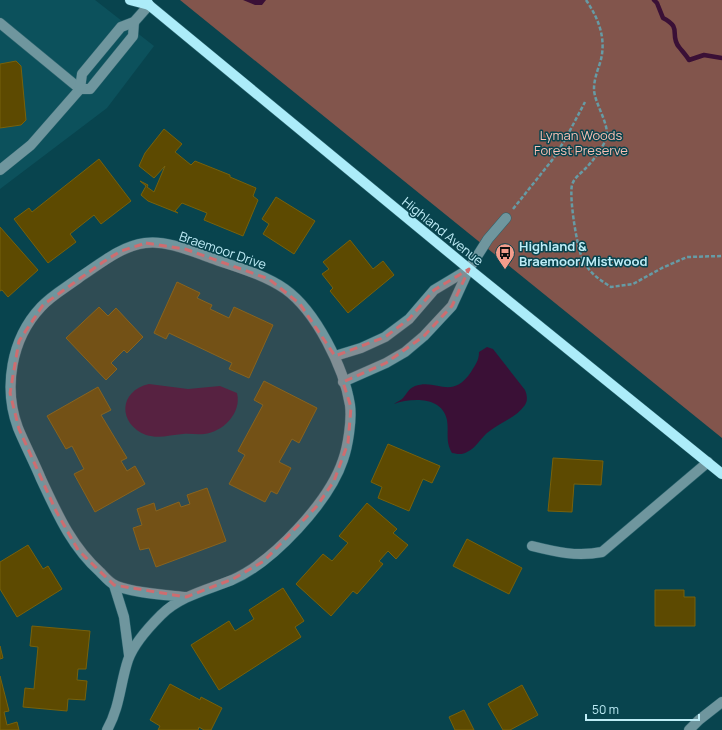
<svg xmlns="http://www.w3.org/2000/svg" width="722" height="730" font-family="Manrope,sans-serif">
	<rect width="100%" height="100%" fill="#08444e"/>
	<!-- built -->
	<polygon fill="#0c515c" points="0,0 95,0 154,46 107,108 0,189"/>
	<!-- green -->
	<polygon fill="#82554c" points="180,0 722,0 722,438"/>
	<!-- water -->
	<g fill="#3a1036">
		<polygon points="243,0 266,0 262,5 255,5"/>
		<path d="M 487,347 L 493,349 L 525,390 C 527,395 528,400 525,405 C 516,418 499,423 487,433 C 480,439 476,448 467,452 C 462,455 458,454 452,453 C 445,441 449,432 447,420 C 442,396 411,398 394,404 C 396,402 400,401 402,399 C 407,394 408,389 415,386 C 437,378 451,401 471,372 C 475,365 479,361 479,352 Z"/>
		<path d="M 149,384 L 188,389 L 220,386 L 237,393 C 242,413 223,432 204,434 C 197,435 190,433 183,434 C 170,435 159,439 146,435 C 118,424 118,391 149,384 Z"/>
	</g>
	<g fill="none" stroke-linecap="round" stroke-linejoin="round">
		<!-- stream -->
		<path stroke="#3a1036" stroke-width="4.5" d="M 654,0 L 657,3 L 663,18 C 683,28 669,35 679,47 C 682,51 686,55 689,60 L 704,55 L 722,58"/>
	</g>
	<!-- building -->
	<g fill="#5d4a01" stroke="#77610c">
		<polygon points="16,61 21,66 26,120 21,125 0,128 0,64"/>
		<polygon points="164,129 182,144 175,152 191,165 195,161 230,175 230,177 256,188 253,196 258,200 243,236 204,220 207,213 182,203 175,211 178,213 148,201 141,195 146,186 140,181 148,185 147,187 154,192 165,166 154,178 139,166 145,153"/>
		<polygon points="99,159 131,201 101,224 94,215 70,234 76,242 48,263 14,219 29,208 32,212"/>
		<polygon points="276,197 315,221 294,254 263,234 269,224 262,219"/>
		<polygon points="0,227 38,270 8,297 2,290 0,291"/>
		<polygon points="350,240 373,269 383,261 394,275 348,313 330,291 333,288 322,274 329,269 323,262"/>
		<polygon points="177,282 200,293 197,298 212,305 210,309 229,318 234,307 273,325 249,378 229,369 232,363 169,333 166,339 154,333"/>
		<polygon points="99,307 108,316 116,308 143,337 127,353 124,350 111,363 117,369 106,380 66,338"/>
		<polygon points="264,381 317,408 299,443 292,439 279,462 291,468 277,494 271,491 265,502 229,484 245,455 238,451 263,405 254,400"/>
		<polygon points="98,387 111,410 101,415 127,458 121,461 127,471 135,466 145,484 95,512 74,474 84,469 72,446 66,449 47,416"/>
		<polygon points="388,444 440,466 432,483 423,479 409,511 378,498 382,487 371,482"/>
		<polygon points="553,458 603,461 601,485 574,484 572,512 548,511"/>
		<polygon points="207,488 226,541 156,567 149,548 140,550 133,528 142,525 137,509 154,503 156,511 179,502 181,507 190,504 187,495"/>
		<polygon points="367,503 397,529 393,533 408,545 396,559 388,551 379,561 383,564 357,594 353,591 331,616 296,584 323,554 332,561 348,543 339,536"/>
		<polygon points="467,539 522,568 509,594 453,566"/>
		<polygon points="28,545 43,569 48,566 62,589 17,617 0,589 0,562"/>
		<polygon points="283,588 304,621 295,627 301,637 219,690 191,645 229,621 235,631 254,619 249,610"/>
		<polygon points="655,590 684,590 684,597 695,597 695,626 655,626"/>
		<polygon points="32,626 90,631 86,669 78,669 77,680 87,681 85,700 68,699 67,711 23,707 25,688 34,689 38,647 30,646"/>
		<polygon points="0,646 3,658 0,659"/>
		<polygon points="0,676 9,711 4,712 7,725 17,722 19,730 0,730"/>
		<polygon points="170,684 200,700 201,697 222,708 211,730 204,730 199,727 198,730 158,730 160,726 150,720"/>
		<polygon points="522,685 538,715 510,730 503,730 488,704"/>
		<polygon points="464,710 474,730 455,730 449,717"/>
	</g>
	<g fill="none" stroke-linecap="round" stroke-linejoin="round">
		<defs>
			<g id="minor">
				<polyline points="0,23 80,89 90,89 133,36 134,22"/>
				<polyline points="0,170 31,145 80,89 82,74 121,27 134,22 149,5"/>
				<polyline points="335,356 361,348 385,337 409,319 434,290 469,269"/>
				<polyline points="343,382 386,363 405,352 424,336 452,306 469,269 488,239 506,218"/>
				<path d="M 532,546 C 556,552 577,557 602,552 L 708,462"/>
				<polyline points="114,585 124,617 129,655"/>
				<path d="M 107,730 C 120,707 120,684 128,660 C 134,643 149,627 161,615 C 180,596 207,590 232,580 C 273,562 329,502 343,460 C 348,446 352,420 350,405 C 344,368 316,311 285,289 C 263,274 236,267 211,258 C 191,251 167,240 145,243 C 121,246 100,264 80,277 C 67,287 52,295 41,307 C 11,339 3,388 18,428 C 25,445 34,462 41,479 C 57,513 71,546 100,572 C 104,576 108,581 113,584 C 128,593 168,595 186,597"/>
				<polyline points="689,730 699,720 722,702"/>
			</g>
			<g id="major">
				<polyline points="130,0 149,5"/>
				<polyline points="146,0 149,5 469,269 722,474"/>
			</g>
		</defs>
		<!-- minor casing -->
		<use href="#minor" stroke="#29626c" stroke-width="11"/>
		<!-- major casing -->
		<use href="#major" stroke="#29626c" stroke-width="11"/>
		<!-- path -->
		<g stroke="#669ba5" stroke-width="2.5" stroke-dasharray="4 2" stroke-linecap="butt">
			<path d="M 586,0 C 599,19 607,40 600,63 C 597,72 594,80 594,89 C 594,103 611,126 606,139 C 602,149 593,161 585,169 C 580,174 574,178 572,185 C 569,197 577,249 583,260 C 589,273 600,280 611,287 L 633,284 L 662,268 L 687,257 L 722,256"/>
			<polyline points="513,209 553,159 566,138 585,102"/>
		</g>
		<!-- minor -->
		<use href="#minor" stroke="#6f969e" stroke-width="10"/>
		<!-- major -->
		<use href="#major" stroke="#acecf9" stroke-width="10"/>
	</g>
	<!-- marked area -->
	<path fill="#ce6d70" fill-opacity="0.2" stroke="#ce6d70" stroke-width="3" stroke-dasharray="8 5" stroke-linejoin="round" d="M 146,243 L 185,249 L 269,279 L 300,304 L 335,356 L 385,337 L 409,319 L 434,290 L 469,269 L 452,306 L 424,336 L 386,363 L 343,382 L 351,407 L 348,443 L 334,481 L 317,506 L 264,561 L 233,579 L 186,597 L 114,585 L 78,550 L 56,511 L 19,429 L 10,393 L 19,341 L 43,305 L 103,262 L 121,251 Z"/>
	<!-- icons -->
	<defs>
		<symbol id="bus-pin" viewBox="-11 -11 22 30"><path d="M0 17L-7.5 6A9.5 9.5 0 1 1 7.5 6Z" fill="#f49d8c" stroke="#08444e"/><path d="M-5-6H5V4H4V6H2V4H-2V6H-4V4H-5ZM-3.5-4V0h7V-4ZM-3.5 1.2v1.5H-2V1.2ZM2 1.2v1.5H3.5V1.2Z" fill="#111"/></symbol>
	</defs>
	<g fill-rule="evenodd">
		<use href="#bus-pin" x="494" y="242" width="22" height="30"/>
	</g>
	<g text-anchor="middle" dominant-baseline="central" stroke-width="3" stroke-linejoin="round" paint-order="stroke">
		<!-- park labels -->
		<g font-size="13" fill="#f9bfb3" stroke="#08444e">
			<text x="581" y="135">Lyman Woods<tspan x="581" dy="15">Forest Preserve</tspan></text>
		</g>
		<!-- street labels -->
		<g font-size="13" fill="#beecf6" stroke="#08444e">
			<text transform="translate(443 231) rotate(39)">Highland Avenue</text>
			<text transform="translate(223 250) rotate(19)">Braemoor Drive</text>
		</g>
		<!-- poi labels -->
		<g font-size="13" font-weight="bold" fill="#beecf6" stroke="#08444e" text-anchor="start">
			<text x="519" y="246">Highland &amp;<tspan x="519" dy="15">Braemoor/Mistwood</tspan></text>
		</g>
	</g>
	<!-- scale -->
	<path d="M586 714v6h113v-6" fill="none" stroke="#beecf6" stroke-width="2"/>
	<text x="592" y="714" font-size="12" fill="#beecf6" stroke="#08444e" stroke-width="3" paint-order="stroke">50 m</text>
</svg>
